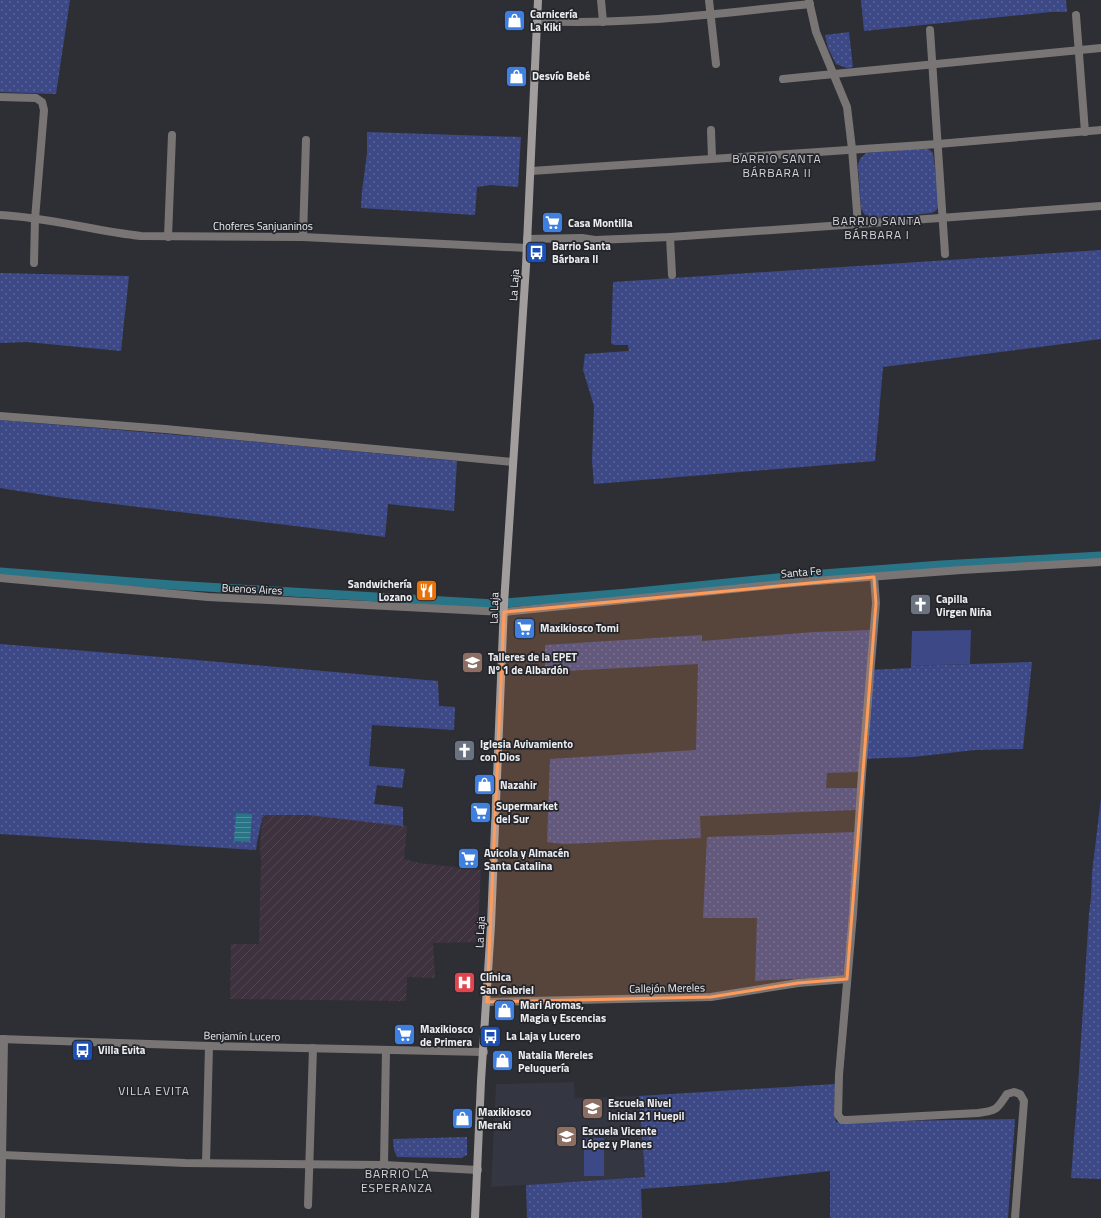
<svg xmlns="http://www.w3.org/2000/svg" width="1101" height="1218" font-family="'Titillium Web',sans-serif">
	<defs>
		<pattern id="industrial-furrows" width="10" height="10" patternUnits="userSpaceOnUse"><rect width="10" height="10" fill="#3f323f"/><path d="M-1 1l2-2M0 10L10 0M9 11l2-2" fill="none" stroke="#524652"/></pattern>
		<pattern id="green-dots" width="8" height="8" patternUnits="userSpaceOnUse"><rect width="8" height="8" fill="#3d4986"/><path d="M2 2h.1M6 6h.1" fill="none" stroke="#596498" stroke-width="1.8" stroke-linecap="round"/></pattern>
		<pattern id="water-rules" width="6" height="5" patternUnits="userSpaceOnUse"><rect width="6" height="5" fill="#2a7488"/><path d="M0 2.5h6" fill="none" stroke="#548f9f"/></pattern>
	</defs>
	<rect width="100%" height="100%" fill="#2e2f34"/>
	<!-- built -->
	<polygon fill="#343641" points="574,1082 575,1098 639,1096 645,1177 491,1187 496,1084"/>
	<!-- industrial -->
	<polygon fill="url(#industrial-furrows)" points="263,814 307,815 407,826 404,859 419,863 481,870 477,942 433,943 435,978 407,977 406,1001 230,999 231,944 259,944 261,862 260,844"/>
	<!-- green -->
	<g fill="url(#green-dots)">
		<polygon points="0,0 70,0 56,94 0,92"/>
		<polygon points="861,0 1066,0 1067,12 1051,12 864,31"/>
		<polygon points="849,32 853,67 847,68 836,64 828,48 825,35"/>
		<polygon points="367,132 521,137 518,187 491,185 477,187 475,215 361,208 362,191 367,154"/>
		<path d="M 923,148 L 928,149 L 933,153 L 939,201 C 939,208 937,211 931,213 L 874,219 L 865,215 L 861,209 L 858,165 L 860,159 L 866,153 Z"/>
		<polygon points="1101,250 1101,339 883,367 875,461 594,484 592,461 594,406 583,370 585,354 629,351 628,345 614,345 611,343 613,282"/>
		<polygon points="0,273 129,276 121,351 27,342 0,343"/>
		<polygon points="0,420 225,439 457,461 454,511 388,504 385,537 57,497 0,488"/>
		<polygon points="872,630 868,670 911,668 911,666 1032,662 1023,749 975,750 913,757 860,759 859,772 827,773 826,788 857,788 856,810 700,816 701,838 564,844 547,842 550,759 696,750 698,664 545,672 545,645 702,635 702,641 814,632"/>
		<polygon points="0,644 185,659 438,681 439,706 455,707 454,730 372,725 369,766 405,769 402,788 377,785 374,804 403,807 403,826 307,815 263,815 257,842 256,850 0,834"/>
		<polygon points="1101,798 1101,1179 1071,1178 1078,1087 1089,914 1091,898 1092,873"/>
		<polygon points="855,832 845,976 755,981 757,918 703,918 707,837"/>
		<polygon points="835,1084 834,1114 836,1122 1015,1119 1008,1218 830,1218 830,1171 721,1183 641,1189 642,1218 527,1218 526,1185 645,1177 639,1096"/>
		<polygon points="467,1137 467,1155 461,1158 397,1157 394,1150 393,1139"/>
	</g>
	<!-- pitch -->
	<g fill="#3d4986">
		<polygon points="971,630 970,664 911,666 912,631"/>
		<rect x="584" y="1138" width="20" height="38"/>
	</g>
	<!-- water -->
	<polygon fill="url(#water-rules)" points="236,813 252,814 250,842 234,841"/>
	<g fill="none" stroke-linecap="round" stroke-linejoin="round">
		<!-- canal -->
		<polyline stroke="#2a7488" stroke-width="9" points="0,572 172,585 494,604 628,593 797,576 941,565 1101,556"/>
		<!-- street -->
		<g stroke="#797575" stroke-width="8">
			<polyline points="601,0 603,22"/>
			<polyline points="709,0 716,64"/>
			<polyline points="809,1 816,32 847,107 852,149 858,224"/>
			<polyline points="1076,15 1085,132"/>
			<path d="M 537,21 C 628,26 719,13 810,4"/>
			<polyline points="930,30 945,254"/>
			<polyline points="783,79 1101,48"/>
			<polyline points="0,97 36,98 42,102 44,110 35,219 34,263"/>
			<polyline points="711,130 712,158"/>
			<polyline points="531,171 938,144 1101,130"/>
			<path d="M 0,215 C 47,217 94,231 141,236 L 303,237 L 527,248"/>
			<polyline points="168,237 172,135"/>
			<polyline points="303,237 306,140"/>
			<polyline points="670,237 672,275"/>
			<polyline points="527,239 582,238 595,240 670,237 858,224 1101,206"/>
			<polyline points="0,416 165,429 513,462"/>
			<path d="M 874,577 L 876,603 L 862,773 L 853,914 L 839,1075 L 838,1115 L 842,1120 L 847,1120 L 978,1113 C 997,1111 997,1109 1007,1094 L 1014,1092 L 1020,1094 L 1024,1101 L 1015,1218"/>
			<polyline points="0,578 208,597 504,612 802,582 961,570 1101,562"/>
			<polyline points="487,1002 711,997 798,983 847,979"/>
			<polyline points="0,1039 209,1046 484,1052"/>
			<polyline points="3,1155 185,1163 384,1165 478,1170"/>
			<polyline points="206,1163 209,1046"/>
			<polyline points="384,1165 386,1050"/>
			<polyline points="308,1205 313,1048"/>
			<polyline points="1,1218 4,1039"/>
		</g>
		<!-- secondary -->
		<polyline stroke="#a29d9d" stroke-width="8" points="475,1218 481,1081 491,925 504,604 526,266 538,0"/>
	</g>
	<!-- marked area -->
	<path fill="#ff9b5a" fill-opacity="0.2" stroke="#ff9b5a" stroke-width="3" stroke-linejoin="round" d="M 874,577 L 876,603 L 847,979 L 798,983 L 711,997 L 487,1002 L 504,612 Z"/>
	<!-- icons -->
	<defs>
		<symbol id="shop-square" viewBox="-11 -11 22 22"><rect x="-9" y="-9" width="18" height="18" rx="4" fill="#3f7fe0" stroke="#24252a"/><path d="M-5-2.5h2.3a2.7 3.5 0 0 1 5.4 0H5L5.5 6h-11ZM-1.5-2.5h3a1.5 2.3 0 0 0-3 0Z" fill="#fff"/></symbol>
		<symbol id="supermarket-square" viewBox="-11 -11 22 22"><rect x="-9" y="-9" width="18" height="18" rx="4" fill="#3f7fe0" stroke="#24252a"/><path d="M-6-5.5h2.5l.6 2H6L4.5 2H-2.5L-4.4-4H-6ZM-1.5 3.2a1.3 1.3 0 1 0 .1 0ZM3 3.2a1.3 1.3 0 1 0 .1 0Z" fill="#fff"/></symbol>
		<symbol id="bus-square" viewBox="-11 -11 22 22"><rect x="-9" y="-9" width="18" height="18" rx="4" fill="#1a4fb4" stroke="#24252a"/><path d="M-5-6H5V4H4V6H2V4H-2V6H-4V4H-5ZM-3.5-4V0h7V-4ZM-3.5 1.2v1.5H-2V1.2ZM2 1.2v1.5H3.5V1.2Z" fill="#fff"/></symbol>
		<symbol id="restaurant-square" viewBox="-11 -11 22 22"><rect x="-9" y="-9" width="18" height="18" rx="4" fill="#e8710a" stroke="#24252a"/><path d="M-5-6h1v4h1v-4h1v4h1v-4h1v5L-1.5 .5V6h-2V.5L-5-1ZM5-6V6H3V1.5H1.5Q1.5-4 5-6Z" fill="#fff"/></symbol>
		<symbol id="church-square" viewBox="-11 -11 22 22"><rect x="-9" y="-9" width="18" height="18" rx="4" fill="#6b7280" stroke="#24252a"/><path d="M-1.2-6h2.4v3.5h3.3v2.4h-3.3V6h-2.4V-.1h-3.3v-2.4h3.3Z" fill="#fff"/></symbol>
		<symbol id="school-square" viewBox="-11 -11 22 22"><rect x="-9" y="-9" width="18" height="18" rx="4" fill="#8d6e63" stroke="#24252a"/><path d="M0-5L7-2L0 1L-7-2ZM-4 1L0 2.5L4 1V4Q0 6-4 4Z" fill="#fff"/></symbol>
		<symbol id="hospital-square" viewBox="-11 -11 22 22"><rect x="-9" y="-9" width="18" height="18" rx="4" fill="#e0444e" stroke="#24252a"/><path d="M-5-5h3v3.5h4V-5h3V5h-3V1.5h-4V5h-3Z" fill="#fff"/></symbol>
	</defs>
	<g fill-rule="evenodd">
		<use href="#shop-square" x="502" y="8" width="25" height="25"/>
		<use href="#shop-square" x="504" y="64" width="25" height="25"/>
		<use href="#supermarket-square" x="540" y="210" width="25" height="25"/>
		<use href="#bus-square" x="524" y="240" width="25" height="25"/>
		<use href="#restaurant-square" x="414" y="578" width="25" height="25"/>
		<use href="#church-square" x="908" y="592" width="25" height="25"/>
		<use href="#supermarket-square" x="512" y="616" width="25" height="25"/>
		<use href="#school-square" x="460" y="650" width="25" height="25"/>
		<use href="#church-square" x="452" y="738" width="25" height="25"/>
		<use href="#shop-square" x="472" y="772" width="25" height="25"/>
		<use href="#supermarket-square" x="468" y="800" width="25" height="25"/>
		<use href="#supermarket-square" x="456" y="846" width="25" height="25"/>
		<use href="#hospital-square" x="452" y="970" width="25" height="25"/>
		<use href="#shop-square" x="492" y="998" width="25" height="25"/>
		<use href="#supermarket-square" x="392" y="1022" width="25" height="25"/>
		<use href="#bus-square" x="478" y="1024" width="25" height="25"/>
		<use href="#bus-square" x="70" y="1038" width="25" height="25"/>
		<use href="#shop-square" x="490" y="1048" width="25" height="25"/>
		<use href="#school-square" x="580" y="1096" width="25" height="25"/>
		<use href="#shop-square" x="450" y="1106" width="25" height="25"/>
		<use href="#school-square" x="554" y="1124" width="25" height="25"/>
	</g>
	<g text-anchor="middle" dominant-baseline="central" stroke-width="3.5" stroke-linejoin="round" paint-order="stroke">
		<!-- poi labels -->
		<g font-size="11" font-weight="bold" fill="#edeef1" stroke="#24252a" text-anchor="start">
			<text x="530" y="14">Carnicería<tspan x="530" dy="13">La Kiki</tspan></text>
			<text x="532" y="76">Desvío Bebé</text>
			<text x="568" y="223">Casa Montilla</text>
			<text x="552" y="246">Barrio Santa<tspan x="552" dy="13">Bárbara II</tspan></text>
			<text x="412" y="584" text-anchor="end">Sandwichería<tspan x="412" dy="13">Lozano</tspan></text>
			<text x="936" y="599">Capilla<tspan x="936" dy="13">Virgen Niña</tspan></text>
			<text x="540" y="628">Maxikiosco Tomi</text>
			<text x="488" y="657">Talleres de la EPET<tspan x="488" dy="13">Nº 1 de Albardón</tspan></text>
			<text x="480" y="744">Iglesia Avivamiento<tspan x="480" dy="13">con Dios</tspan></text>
			<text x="500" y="785">Nazahir</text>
			<text x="496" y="806">Supermarket<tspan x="496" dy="13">del Sur</tspan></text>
			<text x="484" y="853">Avicola y Almacén<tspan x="484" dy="13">Santa Catalina</tspan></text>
			<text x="480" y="977">Clínica<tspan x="480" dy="13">San Gabriel</tspan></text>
			<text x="520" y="1005">Mari Aromas,<tspan x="520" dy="13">Magia y Escencias</tspan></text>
			<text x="420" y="1029">Maxikiosco<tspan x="420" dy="13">de Primera</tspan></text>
			<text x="506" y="1036">La Laja y Lucero</text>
			<text x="98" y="1050">Villa Evita</text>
			<text x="518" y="1055">Natalia Mereles<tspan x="518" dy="13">Peluquería</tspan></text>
			<text x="608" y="1103">Escuela Nivel<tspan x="608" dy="13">Inicial 21 Huepil</tspan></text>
			<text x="478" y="1112">Maxikiosco<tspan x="478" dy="13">Meraki</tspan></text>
			<text x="582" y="1131">Escuela Vicente<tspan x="582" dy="13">López y Planes</tspan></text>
		</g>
		<!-- street labels -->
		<g font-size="11" fill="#edeef1" stroke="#24252a">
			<text x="263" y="226">Choferes Sanjuaninos</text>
			<text transform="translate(514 285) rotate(-86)">La Laja</text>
			<text transform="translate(801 572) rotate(-5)">Santa Fe</text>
			<text transform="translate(252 589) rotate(3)">Buenos Aires</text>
			<text transform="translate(494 608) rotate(-88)">La Laja</text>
			<text transform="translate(480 932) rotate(-87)">La Laja</text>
			<text transform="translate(667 988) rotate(-1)">Callejón Mereles</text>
			<text transform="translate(242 1036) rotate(1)">Benjamín Lucero</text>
		</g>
		<!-- neighbourhood labels -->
		<g font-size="12" letter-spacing="1" fill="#d2d4da" stroke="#24252a">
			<text x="777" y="158">BARRIO SANTA<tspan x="777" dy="14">BÁRBARA II</tspan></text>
			<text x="877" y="220">BARRIO SANTA<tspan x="877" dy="14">BÁRBARA I</tspan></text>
			<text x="154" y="1090">VILLA EVITA</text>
			<text x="397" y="1173">BARRIO LA<tspan x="397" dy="14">ESPERANZA</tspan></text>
		</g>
	</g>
</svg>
